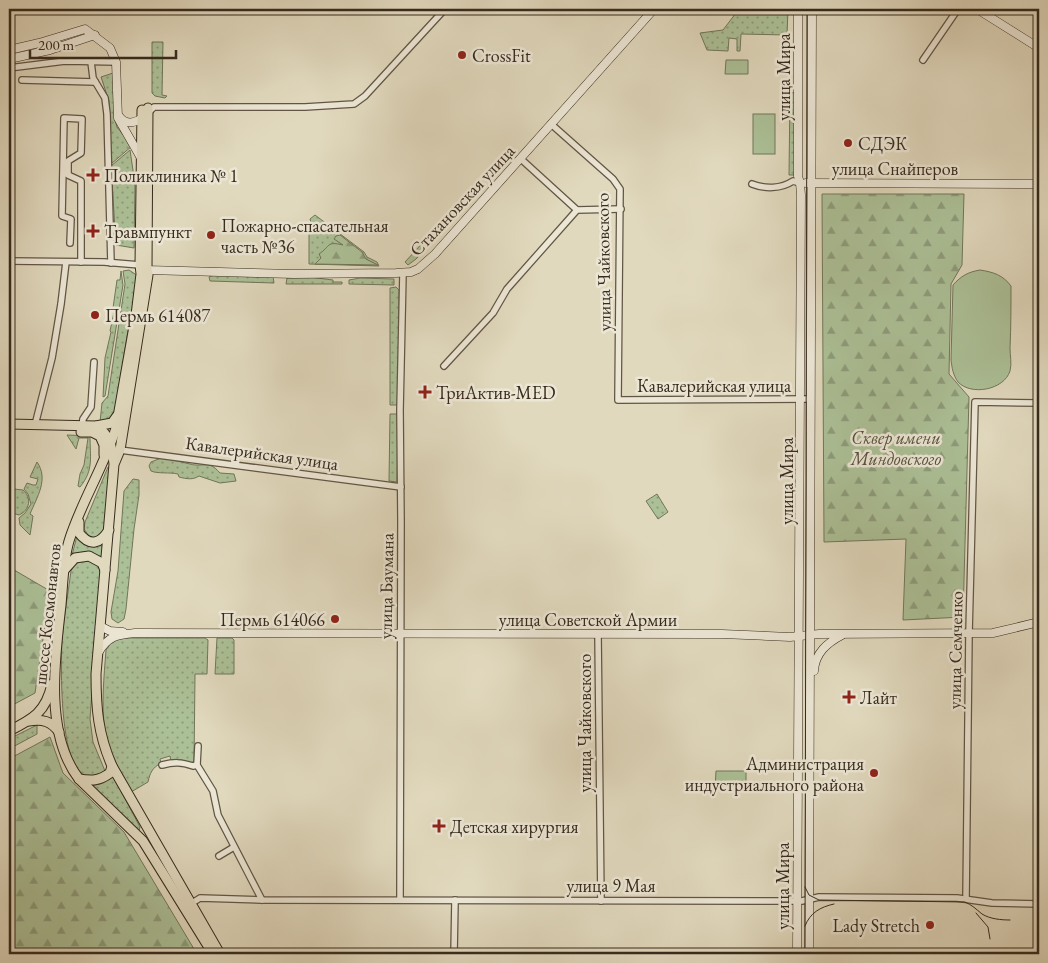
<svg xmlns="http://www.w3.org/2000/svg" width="1048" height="963" font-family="'EB Garamond',serif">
	<defs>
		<pattern id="green-dots" width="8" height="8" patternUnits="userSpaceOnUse" patternTransform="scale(1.25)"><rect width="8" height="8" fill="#acc097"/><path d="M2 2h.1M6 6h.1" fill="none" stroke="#8d9c7b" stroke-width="1.8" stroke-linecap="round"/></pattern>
		<pattern id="forest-firs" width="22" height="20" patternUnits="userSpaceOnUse" patternTransform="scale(1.25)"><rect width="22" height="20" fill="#acc097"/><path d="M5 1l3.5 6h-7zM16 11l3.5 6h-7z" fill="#8d9c7b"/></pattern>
	</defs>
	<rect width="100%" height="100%" fill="#e1d9be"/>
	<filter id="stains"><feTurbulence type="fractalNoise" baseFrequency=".004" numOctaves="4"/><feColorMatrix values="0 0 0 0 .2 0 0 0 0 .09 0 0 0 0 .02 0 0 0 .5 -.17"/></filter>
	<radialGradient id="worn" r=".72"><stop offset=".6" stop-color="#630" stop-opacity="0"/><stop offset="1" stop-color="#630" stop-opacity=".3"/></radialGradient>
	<!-- green -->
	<g fill="url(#green-dots)" stroke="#71765a" fill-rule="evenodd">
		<polygon points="739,9 788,9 787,35 741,34 740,51 737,51 737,39 729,38 728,51 707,50 700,33 723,30"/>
		<polygon points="152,42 163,42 162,95 167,96 165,98 155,96 152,93"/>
		<polygon points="113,73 115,120 117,127 132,146 111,164 109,101 101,77"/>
		<polygon points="790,92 795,93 795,175 789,175"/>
		<polygon points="130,150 135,184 134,248 116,245 111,166"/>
		<path d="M 315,215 L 364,252 L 367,257 L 377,262 L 379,266 L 309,264 L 309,229 L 312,225 L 310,219 ZM 336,236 L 366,259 L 377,265 L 315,264 L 321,258 L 320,254 C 331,245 328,241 344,246 L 335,239 Z"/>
		<polygon points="438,226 441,233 416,259 408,265 405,262"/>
		<polygon points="129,270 138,276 135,303 131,312 115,410 113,418 100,422 102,403 108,396 125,284 123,271"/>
		<polygon points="121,271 123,285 105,396 103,397 105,358 111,332 110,331 115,308 113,308 117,280 120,280"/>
		<polygon points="214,275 273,276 274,283 210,281 209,277"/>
		<polygon points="287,278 309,277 333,280 333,282 342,282 342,284 286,284"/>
		<polygon points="360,278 394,279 394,285 349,284 349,280"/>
		<polygon points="396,287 399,290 398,403 396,405 390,405 390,288"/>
		<polygon points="390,414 396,414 398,416 397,482 389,481"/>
		<path d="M 67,435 L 90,436 C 90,457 94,470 80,487 L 78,486 L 80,474 L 84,465 L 88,438 L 79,438 L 76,449 Z"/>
		<path d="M 161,458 C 171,459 180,462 190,464 C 204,468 208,459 220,473 L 234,474 L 236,481 L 220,483 L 199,476 C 193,480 187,479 179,477 L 178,474 C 169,472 158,474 151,471 L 149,466 L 151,462 Z"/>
		<path d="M 37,462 C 49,479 37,497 30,514 L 33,516 L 30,535 L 20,525 L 19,518 L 25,513 L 31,504 L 28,494 L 24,489 L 27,483 L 33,485 L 36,485 L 38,479 L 30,477 Z"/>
		<polygon points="108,467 110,467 105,534 94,538 89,536 84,529 85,522"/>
		<polygon points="133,479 139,480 139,495 134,529 126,609 124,619 118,623 112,619 111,612 118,571 124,491"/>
		<path d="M 14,489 L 23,490 C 32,498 30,510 19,515 L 9,512 L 9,491 Z"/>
		<polygon points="657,494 668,512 658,519 646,501"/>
		<polygon points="77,536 90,545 104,546 103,557 87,552 72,555"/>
		<path d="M 91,560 L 101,566 L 90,719 L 93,742 L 105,771 C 100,777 95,777 88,776 C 58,772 61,663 62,639 C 64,616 68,594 71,571 C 75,561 81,561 91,560 Z"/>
		<path d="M 117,638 L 205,638 L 208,640 L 207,674 L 195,674 L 194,764 L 182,760 L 171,761 L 170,756 L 160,759 L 161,763 C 152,768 150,773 148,782 L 131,792 C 121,774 109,753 105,732 C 101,705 104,677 106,650 L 111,643 Z"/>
		<polygon points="217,638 232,638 234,640 234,674 215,674"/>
		<polygon points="37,725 37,734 9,749 9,739"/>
		<polygon points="113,776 140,827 139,831 90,786 100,784"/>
	</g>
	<!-- forest -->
	<g fill="url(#forest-firs)" stroke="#71765a">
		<polygon points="822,194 964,194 962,265 951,284 949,374 969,397 963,617 903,620 906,539 824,542"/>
		<path d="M 340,235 L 362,252 L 366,259 L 378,265 L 315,264 L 321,258 L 319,254 C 331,246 326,241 343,245 L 334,239 L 336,236 Z"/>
		<polygon points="9,567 50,591 35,693 9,707"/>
		<polygon points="50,737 63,773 124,832 197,954 9,954 9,759"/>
	</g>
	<!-- pitch -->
	<g fill="#acc097" stroke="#71765a">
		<polygon points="726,60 748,60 748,74 725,74"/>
		<rect x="753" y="114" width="22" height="40"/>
		<path d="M 980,270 C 993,272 1003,275 1011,286 C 1011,306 1011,327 1010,348 C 1010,355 1012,364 1010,371 C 1004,390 971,396 958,382 C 953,375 952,368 951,360 L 953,285 C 961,276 968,272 980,270 Z"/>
		<polygon points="716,771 746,771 746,789 715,789"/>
	</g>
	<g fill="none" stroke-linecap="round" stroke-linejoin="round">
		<defs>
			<g id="street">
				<polyline points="923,60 958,9"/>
				<polyline points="91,62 93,78 105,98 107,114 111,263"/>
				<polyline points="9,68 65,61 116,62"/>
				<polyline points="22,80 95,82"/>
				<polyline points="148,113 154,107 305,107 354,104 365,96 445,9"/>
				<polyline points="551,124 613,179 620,189 618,400 810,399"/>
				<polyline points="521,159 577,210"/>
				<path d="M 752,184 C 765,189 781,189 793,181 L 800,183"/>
				<polyline points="70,243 71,219 62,216 64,118 82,119 81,153 68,161 68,175 81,181 81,262"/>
				<polyline points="9,261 104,262 140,265"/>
				<polyline points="444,366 493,313 507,289 577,210 621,209"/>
				<polyline points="35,425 52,358 61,304 66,262"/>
				<polyline points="82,426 83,419 91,407 94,362"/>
				<polyline points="120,450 401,487"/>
				<polyline points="598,634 601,901"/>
				<polyline points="198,746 197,765 213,791 218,815 262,900"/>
				<path d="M 162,765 C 174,762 181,762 193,766 L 197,765"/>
				<polyline points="219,856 234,847"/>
				<polyline points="966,899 969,633 975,402 1039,403"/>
				<polyline points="400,900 401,522 400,410 403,273"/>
				<polyline points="189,905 200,898 262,900 802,901 819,897 957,898 992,903 1039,904"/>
				<polyline points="454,954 455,900"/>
			</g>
			<g id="secondary">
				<polyline points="977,9 1039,48"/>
				<polyline points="9,50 39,43 85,29 110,48 116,62 118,118 141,158"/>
				<polyline points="9,59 50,50 95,35"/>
				<path d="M 119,116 C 126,126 136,123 145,116"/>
				<polyline points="806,183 1039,184"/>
				<polyline points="144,268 147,270 294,274 396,273 411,272 418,269 435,254 654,9"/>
				<polyline points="100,626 110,631 123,632"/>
				<path d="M 98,653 C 108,636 116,635 135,633 L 722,634 L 790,637 L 819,634 L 993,633 L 1039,622"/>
				<path d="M 814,671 C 815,653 827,643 842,635"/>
				<polyline points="797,954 801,195 800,183 798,176 798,9"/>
				<polyline points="809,954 812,9"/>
			</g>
			<g id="primary">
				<path d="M 142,110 L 140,265 L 141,274 L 136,315 L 116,428 C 104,467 81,502 69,541 C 63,561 63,584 61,605 C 55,657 44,734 79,779 L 143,841 L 213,954"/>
				<polyline points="9,424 96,426 112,423 117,416"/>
				<path d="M 96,426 C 111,435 112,448 114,464 L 96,674 C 96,708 98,734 112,766 L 220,954"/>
				<polyline points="81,432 92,432 100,436 104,445 104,455"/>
				<polyline points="115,462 120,450 148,275 147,270 148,108"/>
				<path d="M 79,522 L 79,533 C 90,547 100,544 109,530"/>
				<polyline points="65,569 75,558 89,556 102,563 105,570"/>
				<path d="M 29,721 C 43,719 51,721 59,732"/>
				<path d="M 9,731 C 33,719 46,712 52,684"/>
				<path d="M 79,779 C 92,781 99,781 110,773 L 112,766"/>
			</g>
		</defs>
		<!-- street casing -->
		<use href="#street" stroke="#615645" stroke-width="8"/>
		<!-- secondary casing -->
		<use href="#secondary" stroke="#362b1d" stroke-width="9"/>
		<!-- primary casing -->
		<use href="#primary" stroke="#362b1d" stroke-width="11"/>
		<!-- street -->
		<use href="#street" stroke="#ece6d5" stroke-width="5.5"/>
		<!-- secondary -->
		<use href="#secondary" stroke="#ece6d5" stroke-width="8"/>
		<!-- primary -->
		<use href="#primary" stroke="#e1d9be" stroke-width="9"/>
		<!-- tram -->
		<g stroke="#362b1d" stroke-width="1">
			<path d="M 805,887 L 809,895 L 819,900 L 965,902 C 972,905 976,909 982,914 C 990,919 1001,920 1010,920"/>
			<polyline points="976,913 988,927 990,939"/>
			<path d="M 805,926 C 810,913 820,907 834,904"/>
			<polyline points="805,954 807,9"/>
		</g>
		<defs>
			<polyline id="rail" points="9,13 25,9"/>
		</defs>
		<!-- rail casing -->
		<use href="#rail" stroke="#362b1d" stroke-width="3"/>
		<!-- rail -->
		<use href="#rail" stroke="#ece6d5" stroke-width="1" stroke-dasharray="4" stroke-linecap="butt"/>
	</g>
	<!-- markers -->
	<g fill="#8f2418" stroke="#ece6d5" stroke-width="2">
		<circle cx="462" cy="55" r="5"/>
		<circle cx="848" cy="143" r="5"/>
		<path d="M90.5 167.5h5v5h5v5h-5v5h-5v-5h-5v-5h5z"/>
		<path d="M90.5 223.5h5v5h5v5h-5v5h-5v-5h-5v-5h5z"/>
		<circle cx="211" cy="235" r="5"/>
		<circle cx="95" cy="315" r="5"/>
		<path d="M422.5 384.5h5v5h5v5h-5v5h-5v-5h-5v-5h5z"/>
		<circle cx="335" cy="619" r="5"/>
		<path d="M846.5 689.5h5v5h5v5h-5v5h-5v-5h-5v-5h5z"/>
		<circle cx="874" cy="773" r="5"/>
		<path d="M436.5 818.5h5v5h5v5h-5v5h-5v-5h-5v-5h5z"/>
		<circle cx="930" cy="925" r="5"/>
	</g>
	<g text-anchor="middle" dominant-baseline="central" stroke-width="5" stroke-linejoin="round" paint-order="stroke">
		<!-- poi labels -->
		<g font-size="18" fill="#362b1d" stroke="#ece6d5" text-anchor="start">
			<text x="472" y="55">CrossFit</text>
			<text x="858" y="143">СДЭК</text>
			<text x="104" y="175">Поликлиника № 1</text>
			<text x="221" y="225">Пожарно-спасательная<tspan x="221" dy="21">часть №36</tspan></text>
			<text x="104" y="231">Травмпункт</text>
			<text x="105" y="315">Пермь 614087</text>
			<text x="436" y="392">ТриАктив-MED</text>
			<text x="325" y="619" text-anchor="end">Пермь 614066</text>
			<text x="860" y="697">Лайт</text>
			<text x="864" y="763" text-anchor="end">Администрация<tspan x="864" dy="21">индустриального района</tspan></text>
			<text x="450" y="826">Детская хирургия</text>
			<text x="920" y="925" text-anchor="end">Lady Stretch</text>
		</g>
		<!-- street labels -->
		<g font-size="18" fill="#362b1d" stroke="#ece6d5">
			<text transform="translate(783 77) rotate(-90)">улица Мира</text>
			<text x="895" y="168">улица Снайперов</text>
			<text transform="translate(462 200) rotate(-47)">Стахановская улица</text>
			<text transform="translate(603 262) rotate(-91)">улица Чайковского</text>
			<text x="714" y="385">Кавалерийская улица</text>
			<text transform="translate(262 453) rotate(8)">Кавалерийская улица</text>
			<text transform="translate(786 481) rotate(-90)">улица Мира</text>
			<text transform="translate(386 586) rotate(-89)">улица Баумана</text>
			<text transform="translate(47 614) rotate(-84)">шоссе Космонавтов</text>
			<text x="588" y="619">улица Советской Армии</text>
			<text transform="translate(955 650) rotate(-89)">улица Семченко</text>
			<text transform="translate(584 723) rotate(-90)">улица Чайковского</text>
			<text x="611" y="885">улица 9 Мая</text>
			<text transform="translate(782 886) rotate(-90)">улица Мира</text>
		</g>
		<!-- park labels -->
		<g font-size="18" font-style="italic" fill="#54503c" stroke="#ece6d5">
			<text x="896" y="437">Сквер имени<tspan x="896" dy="21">Миндовского</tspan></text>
		</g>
	</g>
	<!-- margin -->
	<rect width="1048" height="963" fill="none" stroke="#e1d9be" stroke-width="30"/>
	<rect x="10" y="10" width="1028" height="943" fill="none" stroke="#362b1d" stroke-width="2.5"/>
	<rect x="15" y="15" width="1018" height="933" fill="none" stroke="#362b1d"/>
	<!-- scale -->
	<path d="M30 50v8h146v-8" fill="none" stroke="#362b1d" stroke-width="2.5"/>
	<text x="38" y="50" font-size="15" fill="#362b1d" stroke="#ece6d5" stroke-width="4" paint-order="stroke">200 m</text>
	<rect width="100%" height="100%" filter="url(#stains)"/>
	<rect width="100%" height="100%" fill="url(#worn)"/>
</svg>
